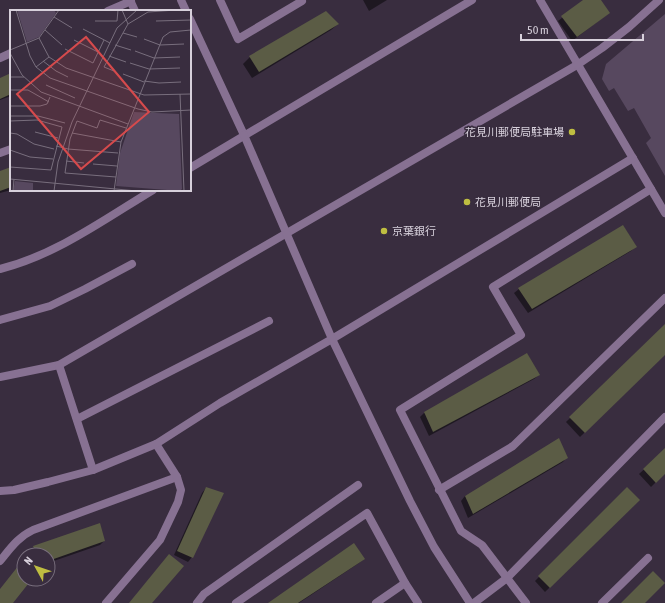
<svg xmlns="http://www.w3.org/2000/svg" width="665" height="603" font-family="'Asap Condensed','Noto Sans JP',sans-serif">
	<rect width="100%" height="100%" fill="#392d3f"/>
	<!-- green -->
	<polygon fill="#57485f" points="665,14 665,176 646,143 651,138 634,108 628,111 614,88 609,91 602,79 606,64"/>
	<!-- shadow -->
	<g fill="#0007">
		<polygon points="363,0 387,0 369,11"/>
		<polygon points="585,0 600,0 609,13 572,41 558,21"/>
		<polygon points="326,13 338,24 331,30 252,78 243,64 250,57"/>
		<polygon points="11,74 11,96 0,100 0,79"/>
		<polygon points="11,168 11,190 0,193 0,172"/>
		<polygon points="623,226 636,246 631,251 528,313 514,293 519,289"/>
		<polygon points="665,325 665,354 580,437 566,422"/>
		<polygon points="527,354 539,375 534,379 429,436 420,417 424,413"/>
		<polygon points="665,450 665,473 651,487 639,474"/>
		<polygon points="567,457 563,462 468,518 461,501 465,496"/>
		<polygon points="206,488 192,557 188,562 174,555 202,493"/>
		<polygon points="627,489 639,500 545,592 535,581"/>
		<polygon points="104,541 100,545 48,563 48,555 30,555 30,551 34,547"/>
		<polygon points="364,559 359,563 299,603 269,603"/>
	</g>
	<!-- building -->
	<g fill="#5b5c45">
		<polygon points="583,0 601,0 610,13 577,37 561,16"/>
		<polygon points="326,11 339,24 259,72 249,56"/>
		<polygon points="11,73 11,94 0,99 0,78"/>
		<polygon points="11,167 11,187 0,191 0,171"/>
		<polygon points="623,225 637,247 532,309 518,288"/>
		<polygon points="665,324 665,355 585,433 569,417"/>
		<polygon points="527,353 540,375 433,432 424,412"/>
		<polygon points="559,438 568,458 473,514 465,496"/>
		<polygon points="665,448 665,474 656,483 643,469"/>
		<polygon points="206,487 224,493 193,558 177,551"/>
		<polygon points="627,487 640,500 550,588 538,576"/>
		<polygon points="100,523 105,541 48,561 48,555 36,555 33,546"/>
		<polygon points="354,543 365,559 298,603 268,603"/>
		<polygon points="169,554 184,566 152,603 129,603"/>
		<polygon points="19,565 24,568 24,579 32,579 13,603 0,603 0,589"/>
		<polygon points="653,571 665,583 645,603 621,603"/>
	</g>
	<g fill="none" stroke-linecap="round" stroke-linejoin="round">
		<!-- service -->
		<g stroke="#877192" stroke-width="8">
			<polyline points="130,0 135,11"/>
			<polyline points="220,0 238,39 302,1"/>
			<polyline points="108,11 131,1"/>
			<polyline points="0,58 11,53"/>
			<polyline points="0,153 11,149"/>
			<polyline points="77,419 269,321"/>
			<polyline points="439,490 513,446 665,298"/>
			<path d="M 0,561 C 10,549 18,537 33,530 L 177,477"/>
			<polyline points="106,603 160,540 178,502 181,490 177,477 156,444"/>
			<polyline points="197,603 204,594 358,485"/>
			<polyline points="236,603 367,513 405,583 418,603"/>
			<polyline points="376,603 405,583"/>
			<polyline points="474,603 507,578 665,417"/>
			<polyline points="526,603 482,545 461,531 400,410 521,335 493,287 651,189"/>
			<polyline points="602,603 648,558"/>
		</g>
		<!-- pedestrian -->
		<polyline stroke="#877192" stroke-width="8" points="0,377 59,365 577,65"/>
		<!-- minor -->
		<g stroke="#877192" stroke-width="8">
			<polyline points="540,0 665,213"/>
			<polyline points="577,65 602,48 629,27 659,0"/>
			<polyline points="190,168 472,0"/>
			<path d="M 0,269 C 56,255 105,219 153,190"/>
			<polyline points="0,320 50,306 85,289 132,264"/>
			<polyline points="59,365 93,470"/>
			<polyline points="0,491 14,490 48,482 93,470 156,444 220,403 332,339 633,158"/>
		</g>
		<!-- tertiary -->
		<g stroke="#877192" stroke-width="8">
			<polyline points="181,0 186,11"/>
			<polyline points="190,19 244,135"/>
			<polyline points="332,339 410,501 434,547 470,603"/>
		</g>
		<!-- tertiary-bridge -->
		<polyline stroke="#877192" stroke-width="8" points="244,135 332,339"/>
	</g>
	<!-- markers -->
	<g fill="#bfbe41" stroke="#392d3f" stroke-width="1.5">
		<circle cx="572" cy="132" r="4"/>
		<circle cx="467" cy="202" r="4"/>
		<circle cx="384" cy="231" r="4"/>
	</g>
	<g text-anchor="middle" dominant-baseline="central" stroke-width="3" stroke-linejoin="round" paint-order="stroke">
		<!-- poi labels -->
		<g font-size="11" fill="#d7d0db" stroke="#392d3f" text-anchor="start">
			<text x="564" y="132" text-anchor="end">花見川郵便局駐車場</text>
			<text x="475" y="202">花見川郵便局</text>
			<text x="392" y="231">京葉銀行</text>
		</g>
	</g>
	<!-- overview -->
	<g transform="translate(10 10)">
		<rect width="181" height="181" fill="#392d3f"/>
		<path d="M 7,0 L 44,0 L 46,3 L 29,27 L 17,32 ZM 124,102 L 169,104 L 172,179 L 170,181 L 106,176 L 110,143 ZM 5,171 L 23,173 L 23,181 L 3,181 Z" fill="#57485f"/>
		<path fill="none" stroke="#786e7d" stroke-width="1" d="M 6,0 L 20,46 L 26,57 L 40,68 L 128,99 L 142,102 L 181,100M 44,7 L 62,18M 85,11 L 107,11 L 108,0M 146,11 L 181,10M 118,14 L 138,2 L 166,0M 73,19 L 100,33M 35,20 L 52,35M 113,23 L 127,27M 29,28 L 39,47 L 56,58 L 134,85 L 181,84M 134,29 L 150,35 L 174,34M 64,30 L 88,42M 105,35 L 121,40M 55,39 L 83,53 L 94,30M 0,40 L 29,28 L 49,0M 125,41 L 144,48 L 170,47M 0,43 L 12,65 L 31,82 L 118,114M 99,46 L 116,52M 33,51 L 46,61 L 58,67M 120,53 L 139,59 L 170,58M 26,57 L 39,47M 104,61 L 94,57 L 118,14 L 112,0M 113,64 L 134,72M 0,67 L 14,67M 134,71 L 149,73 L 171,72M 36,75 L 65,88M 0,80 L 18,80 L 39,92M 170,84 L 174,181M 0,96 L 30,96 L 37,94 L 40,87M 0,106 L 28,106 L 55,113M 0,111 L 27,110 L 52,117 L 41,160 L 0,157M 25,122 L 48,128M 0,123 L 7,124 L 24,134 L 44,139M 62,123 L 111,132M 46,136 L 58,139 L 108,143M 0,140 L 20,147 L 43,149M 56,151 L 74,153M 83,154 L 107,156M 106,167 L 55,163 L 60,129 L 67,111 L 87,118 L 90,110 L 116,118M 0,169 L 127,181M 3,181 L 4,169M 44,181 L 48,152 L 62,112 L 107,18 L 127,0M 104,181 L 111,132 L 153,27 L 160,22 L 181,20"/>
		<path fill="#d64a4c" fill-opacity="0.15" stroke="#d64a4c" stroke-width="2" d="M 76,27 L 139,102 L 71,159 L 7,84 Z"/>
		<rect width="181" height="181" fill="none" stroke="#d7d0db" stroke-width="2"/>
	</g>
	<!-- north arrow -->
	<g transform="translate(36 567) rotate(310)"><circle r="19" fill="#392d3f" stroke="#786e7d"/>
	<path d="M0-3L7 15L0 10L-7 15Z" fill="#bfbe41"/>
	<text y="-6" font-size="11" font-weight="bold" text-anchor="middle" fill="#d7d0db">N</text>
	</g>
	<!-- scale -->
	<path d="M521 34v6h122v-6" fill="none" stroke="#d7d0db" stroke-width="2"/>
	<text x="527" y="34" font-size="12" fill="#d7d0db" stroke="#392d3f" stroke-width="3" paint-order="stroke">50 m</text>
</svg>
